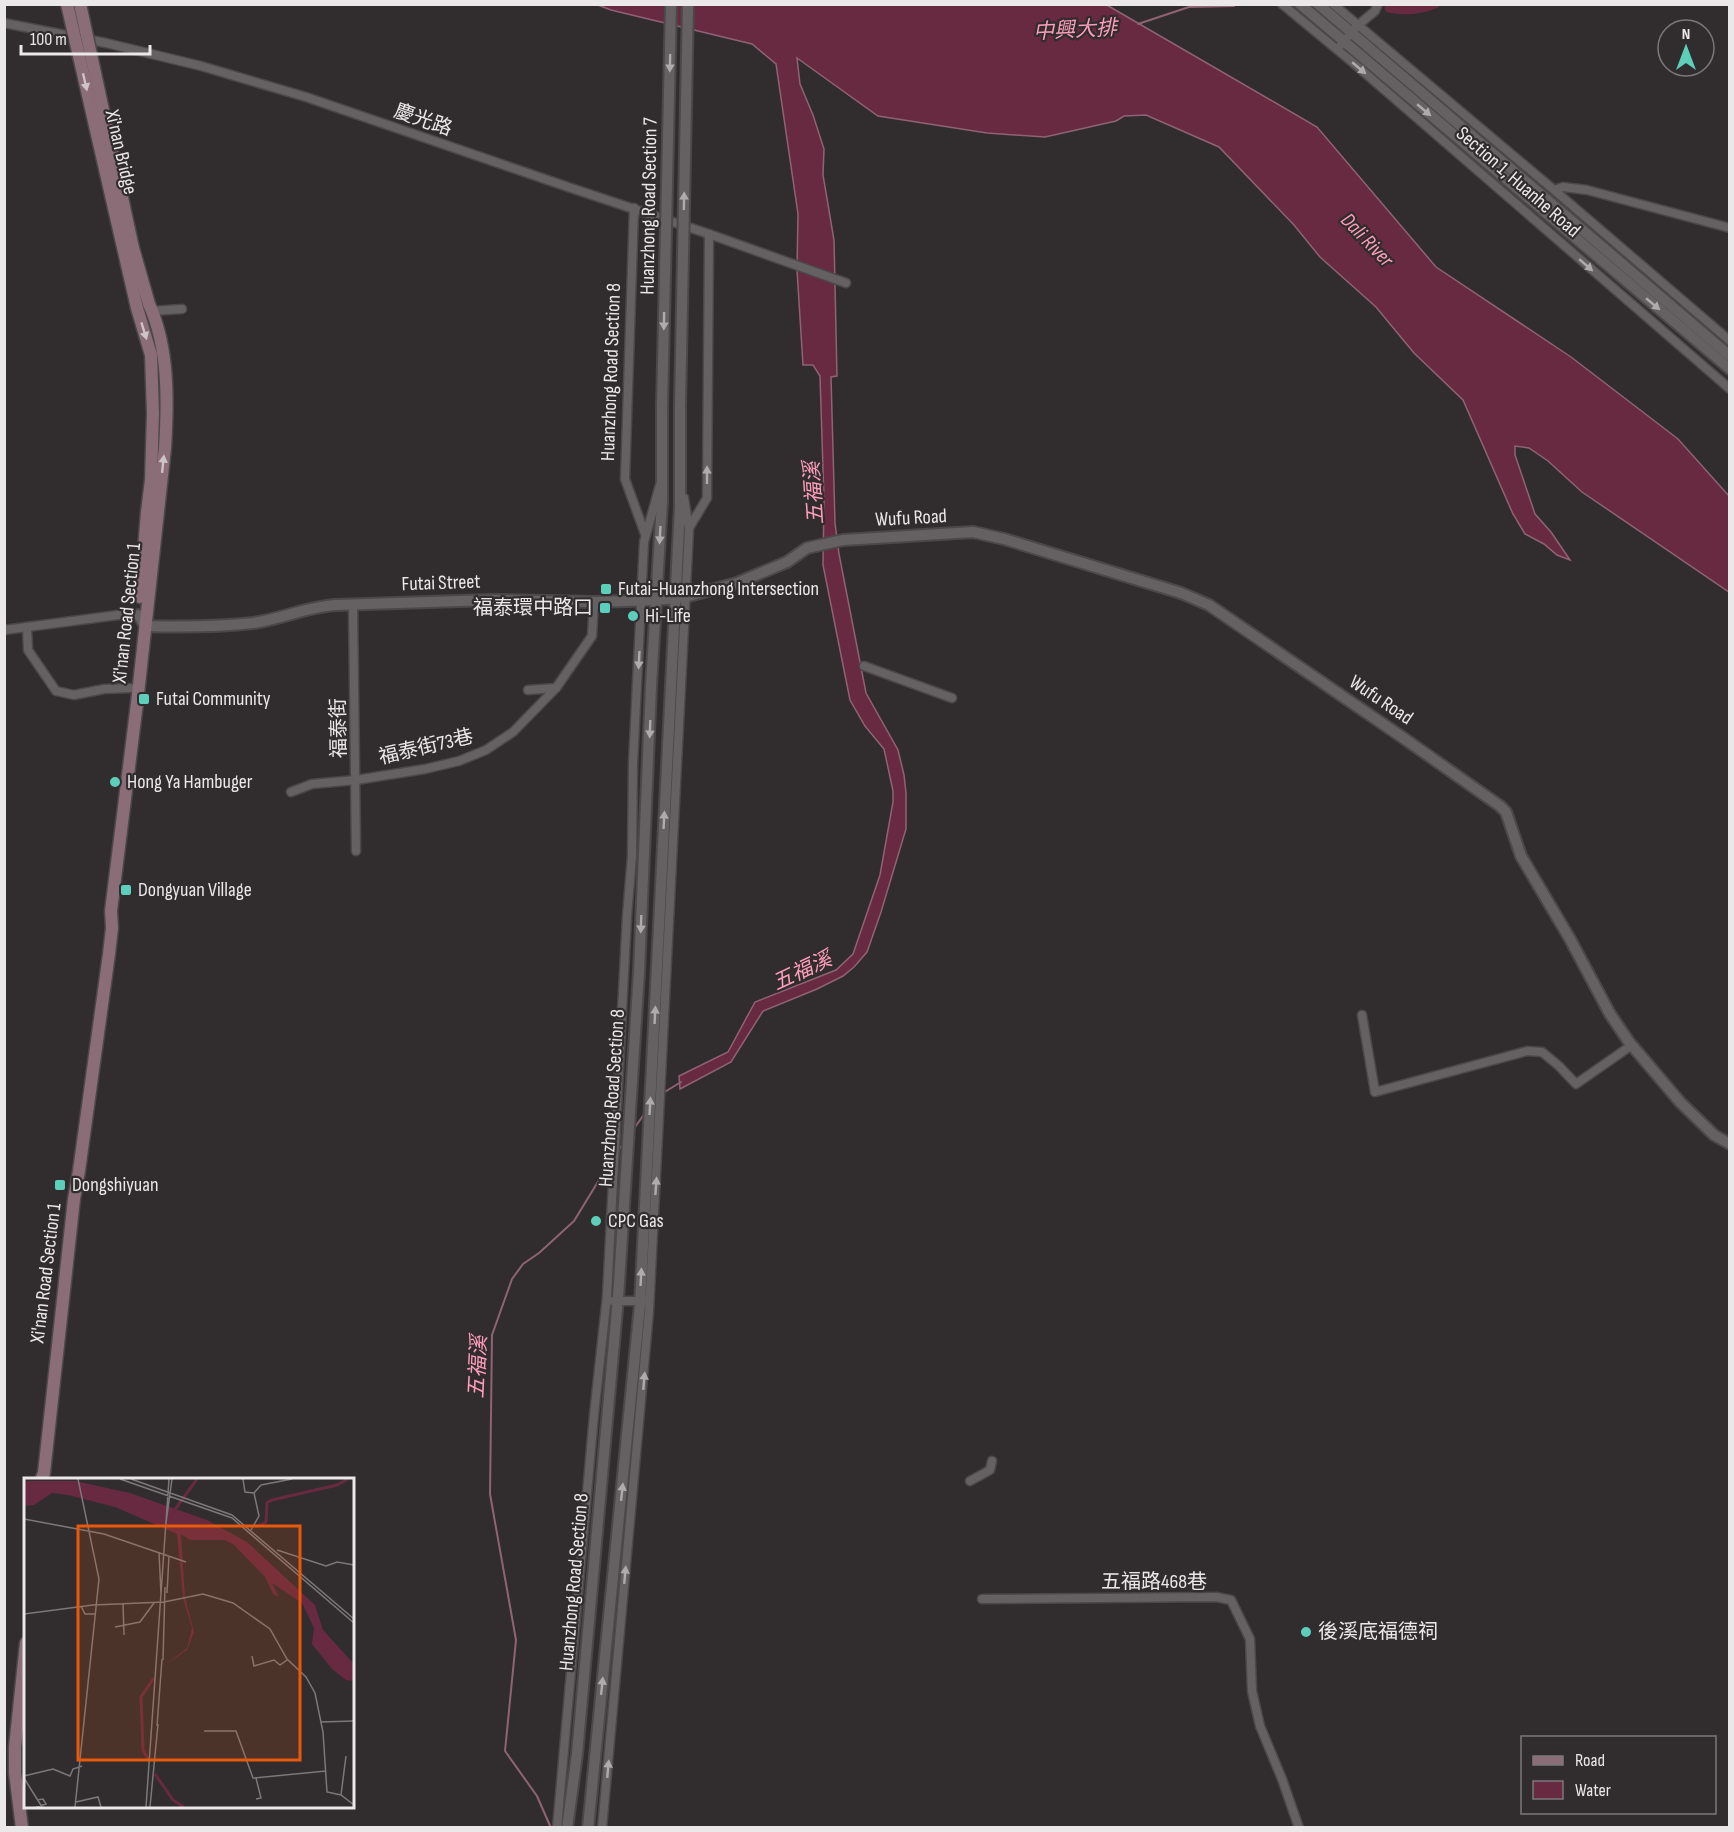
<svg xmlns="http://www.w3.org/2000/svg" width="1734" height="1832" font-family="'Sofia Sans Condensed','Noto Sans TC',sans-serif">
	<rect width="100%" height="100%" fill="#312d2e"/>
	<!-- water -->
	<polygon fill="#672a40" stroke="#8f6373" stroke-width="1.5" points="1105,4 1317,127 1436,267 1571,357 1678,439 1729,496 1729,592 1582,492 1548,461 1529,448 1515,446 1515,455 1535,514 1551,532 1570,560 1557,555 1544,544 1525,534 1513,514 1463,400 1414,353 1376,307 1320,257 1294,225 1219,147 1146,115 1124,116 1116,121 1045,137 987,133 878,116 797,58 800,84 813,115 824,149 823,175 834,240 837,376 831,377 835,523 839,554 866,693 898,750 904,775 906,793 906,829 881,912 867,952 854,967 843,976 817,989 763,1011 731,1062 680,1089 679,1076 728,1052 755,1002 836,970 853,954 880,875 893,802 893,791 884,749 865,726 850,700 823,565 824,500 820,376 813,365 803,365 797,270 798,214 776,64 752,44 611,10 598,5"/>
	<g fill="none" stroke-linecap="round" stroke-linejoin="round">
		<!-- stream -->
		<g stroke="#8f6373" stroke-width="2">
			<polyline points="1138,24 1189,7 1234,6"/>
			<polyline points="663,1093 681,1082"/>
			<polyline points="633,1130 645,1113"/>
			<polyline points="617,1152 624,1142"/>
			<polyline points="551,1828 537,1796 505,1751 516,1640 490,1494 492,1335 512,1279 523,1264 539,1253 574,1221 610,1162"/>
		</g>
		<!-- canal -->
		<path stroke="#672a40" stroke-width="9" d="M 1389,8 C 1404,11 1420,10 1435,4"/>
		<defs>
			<g id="minor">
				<polyline points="1282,4 1357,66 1730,389"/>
				<polyline points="1333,4 1554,190 1730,341"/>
				<polyline points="4,23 106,43 201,66 306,97 568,187 709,234 846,283"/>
				<polyline points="1340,46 1357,26 1375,11 1378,4"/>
				<polyline points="1554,190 1563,187 1587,190 1730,228"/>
				<polyline points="634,208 625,479 645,534"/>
				<polyline points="152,311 182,309"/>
				<polyline points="689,528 707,498 709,234"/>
				<polyline points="353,605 356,851"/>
				<polyline points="27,627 28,650 56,691 74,695 104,689 130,688"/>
				<polyline points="4,630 118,615 139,615"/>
				<polyline points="864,666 952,698"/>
				<polyline points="528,690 556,688"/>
				<polyline points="291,792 312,784 356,780 425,769 459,761 486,750 513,732 556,688 592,636 594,602"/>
				<polyline points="1362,1015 1375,1092 1527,1051 1542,1052 1559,1066 1576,1084 1632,1045"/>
				<polyline points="613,1301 645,1301"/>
				<polyline points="970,1481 990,1470 992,1461"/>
				<polyline points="982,1599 1216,1597 1231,1600 1250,1639 1252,1691 1260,1726 1282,1779 1299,1828"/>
				<polyline points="557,1828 594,1415 607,1296 627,916 632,856 633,764 644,542 660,485"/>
				<polyline points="602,1828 649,1311 689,529 684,498"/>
			</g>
			<g id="tertiary">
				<polyline points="1300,4 1730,369"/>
				<polyline points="1318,4 1730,356"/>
				<path d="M 139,615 L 145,626 C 180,627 217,627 253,623 C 281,619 307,607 335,605 L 491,600 L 594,602 L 656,600 L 685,597 L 737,583 L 787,562 L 807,548 L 843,540 L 973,532 L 1004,539 L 1181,593 L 1209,605 L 1402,737 L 1500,806 L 1506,812 L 1521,856 L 1570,939 L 1610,1014 L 1629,1042 L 1680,1102 L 1714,1135 L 1730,1144"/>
				<polyline points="567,1828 577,1754 618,1298 639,972 651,686 662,502 662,408"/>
				<polyline points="588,1828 640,1305 680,507 680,406"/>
			</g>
			<g id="secondary">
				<polyline points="137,308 151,355 153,413 151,480 147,512 140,597"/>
				<path d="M 41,1480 L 44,1473 L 74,1199 L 79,1171 L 109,954 L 112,928 L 111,911 L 137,703 L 165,448 C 168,401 169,348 149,304"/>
				<polyline points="22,1828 15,1773 15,1747 26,1643"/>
			</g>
		</defs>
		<!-- minor casing -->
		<use href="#minor" stroke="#4b4849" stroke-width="11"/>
		<!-- tertiary casing -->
		<use href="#tertiary" stroke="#4b4849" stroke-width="14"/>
		<!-- secondary casing -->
		<use href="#secondary" stroke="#4b4849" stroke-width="15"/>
		<!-- minor -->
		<use href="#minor" stroke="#656162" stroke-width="8"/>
		<!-- tertiary -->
		<use href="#tertiary" stroke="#656162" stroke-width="10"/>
		<!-- secondary -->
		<use href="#secondary" stroke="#8a6d76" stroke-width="12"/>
		<defs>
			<g id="tertiary-bridge">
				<polyline points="680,406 688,4"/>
				<polyline points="662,408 671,4"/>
			</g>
			<g id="secondary-bridge">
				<polyline points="67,4 137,308"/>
				<polyline points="80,4 133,248 149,304"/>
			</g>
		</defs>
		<!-- tertiary-bridge casing -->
		<use href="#tertiary-bridge" stroke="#4b4849" stroke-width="14" stroke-linecap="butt"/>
		<!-- secondary-bridge casing -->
		<use href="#secondary-bridge" stroke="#4b4849" stroke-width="15" stroke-linecap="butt"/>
		<!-- tertiary-bridge -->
		<use href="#tertiary-bridge" stroke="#656162" stroke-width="10"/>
		<!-- secondary-bridge -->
		<use href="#secondary-bridge" stroke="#8a6d76" stroke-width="12"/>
	</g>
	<!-- one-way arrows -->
	<defs><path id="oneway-solid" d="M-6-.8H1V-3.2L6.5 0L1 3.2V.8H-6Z" transform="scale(1.5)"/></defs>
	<g fill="#afabac">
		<use href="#oneway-solid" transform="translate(670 63) rotate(91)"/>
		<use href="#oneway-solid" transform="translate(1359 68) rotate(40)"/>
		<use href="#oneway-solid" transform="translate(1424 110) rotate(40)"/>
		<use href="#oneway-solid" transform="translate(684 201) rotate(-89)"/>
		<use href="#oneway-solid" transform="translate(1586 265) rotate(41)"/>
		<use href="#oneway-solid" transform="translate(1653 304) rotate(40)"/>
		<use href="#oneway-solid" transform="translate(664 321) rotate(91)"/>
		<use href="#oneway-solid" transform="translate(707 475) rotate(-90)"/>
		<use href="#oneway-solid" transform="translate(660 535) rotate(93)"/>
		<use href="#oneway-solid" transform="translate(639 660) rotate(93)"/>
		<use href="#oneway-solid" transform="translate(650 729) rotate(92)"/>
		<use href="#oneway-solid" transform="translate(664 820) rotate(-87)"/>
		<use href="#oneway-solid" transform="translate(641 924) rotate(92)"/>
		<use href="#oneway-solid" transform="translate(655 1015) rotate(-87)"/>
		<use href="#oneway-solid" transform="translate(650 1106) rotate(-87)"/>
		<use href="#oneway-solid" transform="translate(656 1186) rotate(-86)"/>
		<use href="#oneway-solid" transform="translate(641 1277) rotate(-87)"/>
		<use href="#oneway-solid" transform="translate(644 1381) rotate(-85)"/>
		<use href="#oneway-solid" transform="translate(622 1492) rotate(-84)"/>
		<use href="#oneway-solid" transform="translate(625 1575) rotate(-85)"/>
		<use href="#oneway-solid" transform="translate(602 1686) rotate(-84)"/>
		<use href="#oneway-solid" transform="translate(608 1769) rotate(-85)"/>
	</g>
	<g fill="#cec3c6">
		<use href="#oneway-solid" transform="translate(85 82) rotate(77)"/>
		<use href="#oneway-solid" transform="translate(144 331) rotate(73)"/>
		<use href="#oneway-solid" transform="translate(163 464) rotate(-84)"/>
	</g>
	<!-- markers -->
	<g fill="#5cceba" stroke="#312d2e" stroke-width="2">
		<rect x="600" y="583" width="12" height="12" rx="3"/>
		<rect x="599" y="602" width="12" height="12" rx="3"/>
		<circle cx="633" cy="616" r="6"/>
		<rect x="138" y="693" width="12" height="12" rx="3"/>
		<circle cx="115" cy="782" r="6"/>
		<rect x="120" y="884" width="12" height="12" rx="3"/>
		<rect x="54" y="1179" width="12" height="12" rx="3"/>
		<circle cx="596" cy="1221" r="6"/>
		<circle cx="1306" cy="1632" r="6"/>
	</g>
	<g text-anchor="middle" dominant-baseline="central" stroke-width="4.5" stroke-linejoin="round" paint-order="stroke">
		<!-- street labels -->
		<g font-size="20" fill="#ebe8e9" stroke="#312d2e">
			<text transform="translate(423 120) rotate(19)">慶光路</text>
			<text transform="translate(121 152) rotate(77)">Xi'nan Bridge</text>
			<text transform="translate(1518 182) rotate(41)">Section 1, Huanhe Road</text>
			<text transform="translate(649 206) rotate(-89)">Huanzhong Road Section 7</text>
			<text transform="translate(611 372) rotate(-88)">Huanzhong Road Section 8</text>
			<text transform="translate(911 518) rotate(-3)">Wufu Road</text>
			<text transform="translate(441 583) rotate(-2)">Futai Street</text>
			<text transform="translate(127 613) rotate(-84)">Xi'nan Road Section 1</text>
			<text transform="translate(1381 700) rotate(34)">Wufu Road</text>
			<text transform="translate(339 728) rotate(-91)">福泰街</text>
			<text transform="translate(426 747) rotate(-13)">福泰街73巷</text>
			<text transform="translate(612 1098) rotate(-86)">Huanzhong Road Section 8</text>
			<text transform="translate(46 1273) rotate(-83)">Xi'nan Road Section 1</text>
			<text transform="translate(574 1582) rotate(-85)">Huanzhong Road Section 8</text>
			<text x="1154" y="1582">五福路468巷</text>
		</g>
		<!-- poi labels -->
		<g font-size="20" fill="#ebe8e9" stroke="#312d2e" text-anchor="start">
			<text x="618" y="589">Futai-Huanzhong Intersection</text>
			<text x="593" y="608" text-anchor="end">福泰環中路口</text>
			<text x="645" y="616">Hi-Life</text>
			<text x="156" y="699">Futai Community</text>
			<text x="127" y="782">Hong Ya Hambuger</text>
			<text x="138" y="890">Dongyuan Village</text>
			<text x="72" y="1185">Dongshiyuan</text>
			<text x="608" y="1221">CPC Gas</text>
			<text x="1318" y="1632">後溪底福德祠</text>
		</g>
		<!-- water labels -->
		<g font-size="21" font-style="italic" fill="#fe9dbb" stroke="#312d2e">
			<text transform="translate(1075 30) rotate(-3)">中興大排</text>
			<text transform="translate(1367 240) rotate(46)">Dali River</text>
			<text transform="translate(814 493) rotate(-94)">五福溪</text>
			<text transform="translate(802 971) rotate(-25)">五福溪</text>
			<text transform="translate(478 1367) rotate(-87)">五福溪</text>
		</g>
	</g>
	<!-- overview -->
	<g transform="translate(24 1478)">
		<rect width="330" height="330" fill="#312d2e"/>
		<path d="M 0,3 L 51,3 L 106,15 L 183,42 L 223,64 L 291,127 L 299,152 L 330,186 L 330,203 L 322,202 L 308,191 L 288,166 L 290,150 L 278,125 L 248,105 L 255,119 L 249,116 L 241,99 L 210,67 L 201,62 L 166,62 L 157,56 L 161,119 L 170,154 L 163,172 L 141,187 L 163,170 L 168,150 L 159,120 L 153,56 L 91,29 L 44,17 L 28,15 L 10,27 L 0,28 Z" fill="#672a40"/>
		<path fill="none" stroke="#672a40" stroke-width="3" d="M 150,33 L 173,1M 232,49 L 242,44 L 243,25 L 248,22 L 313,7 L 324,1M 124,281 L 119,272 L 117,219 L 130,200M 131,296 L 149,322 L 160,329"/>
		<path fill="none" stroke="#7b7879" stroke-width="1.5" d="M 96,1 L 208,40 L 330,145M 107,1 L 208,37 L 330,141M 219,1 L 221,14 L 230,15M 237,7 L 268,1M 0,41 L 80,56 L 162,84M 142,45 L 148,1M 227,52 L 235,38 L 230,15 L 237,7M 253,72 L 302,88 L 313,84 L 330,87M 135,74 L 137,116M 143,115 L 145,78M 99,125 L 100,157M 57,128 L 61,136 L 71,136M 0,136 L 69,127 L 140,124 L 179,116 L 209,125 L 246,151 L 263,181 L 282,199 L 291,215 L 299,254 L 303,314 L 317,317 L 330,327M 91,149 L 116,144 L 130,125M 228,178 L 230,188 L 250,182 L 256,187 L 263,182M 139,182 L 141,109M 296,244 L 330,243M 133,248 L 138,181M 180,253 L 212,253 L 229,300 L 302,293M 0,298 L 29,291 L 46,298 L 49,291 L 58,288M 0,300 L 18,329M 317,317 L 322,278M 232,321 L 237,320 L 232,300M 52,324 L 74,319 L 77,329M 12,329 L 22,326 L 19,321 L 13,322M 51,329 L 75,101 L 54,1M 122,329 L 145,1M 126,329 L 134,246"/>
		<path fill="#e8590c" fill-opacity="0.15" stroke="#e8590c" stroke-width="3" d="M 54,48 L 276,48 L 276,282 L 54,282 Z"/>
		<rect width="330" height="330" fill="none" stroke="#ebe8e9" stroke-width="3"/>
	</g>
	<!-- border -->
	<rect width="1734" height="1832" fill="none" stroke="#ebe8e9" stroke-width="12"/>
	<!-- legend -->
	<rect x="1521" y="1736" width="195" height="78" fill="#312d2e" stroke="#7b7879" stroke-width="1.5"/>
	<rect x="1533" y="1756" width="30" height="9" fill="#8a6d76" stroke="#7b7879" stroke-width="1.5"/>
	<text x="1575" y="1766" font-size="18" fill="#ebe8e9">Road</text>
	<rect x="1533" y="1781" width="30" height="18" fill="#672a40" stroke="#7b7879" stroke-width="1.5"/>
	<text x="1575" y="1796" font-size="18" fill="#ebe8e9">Water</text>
	<!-- north arrow -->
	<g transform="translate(1686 48)"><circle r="28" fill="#312d2e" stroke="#7b7879" stroke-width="1.5"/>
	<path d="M0-4.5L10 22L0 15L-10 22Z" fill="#5cceba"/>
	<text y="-9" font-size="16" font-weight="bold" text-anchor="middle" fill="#ebe8e9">N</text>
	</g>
	<!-- scale -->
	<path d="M21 45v9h129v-9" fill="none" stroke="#ebe8e9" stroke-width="3"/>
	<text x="30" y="45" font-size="18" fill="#ebe8e9" stroke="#312d2e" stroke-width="4.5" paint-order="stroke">100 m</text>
</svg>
